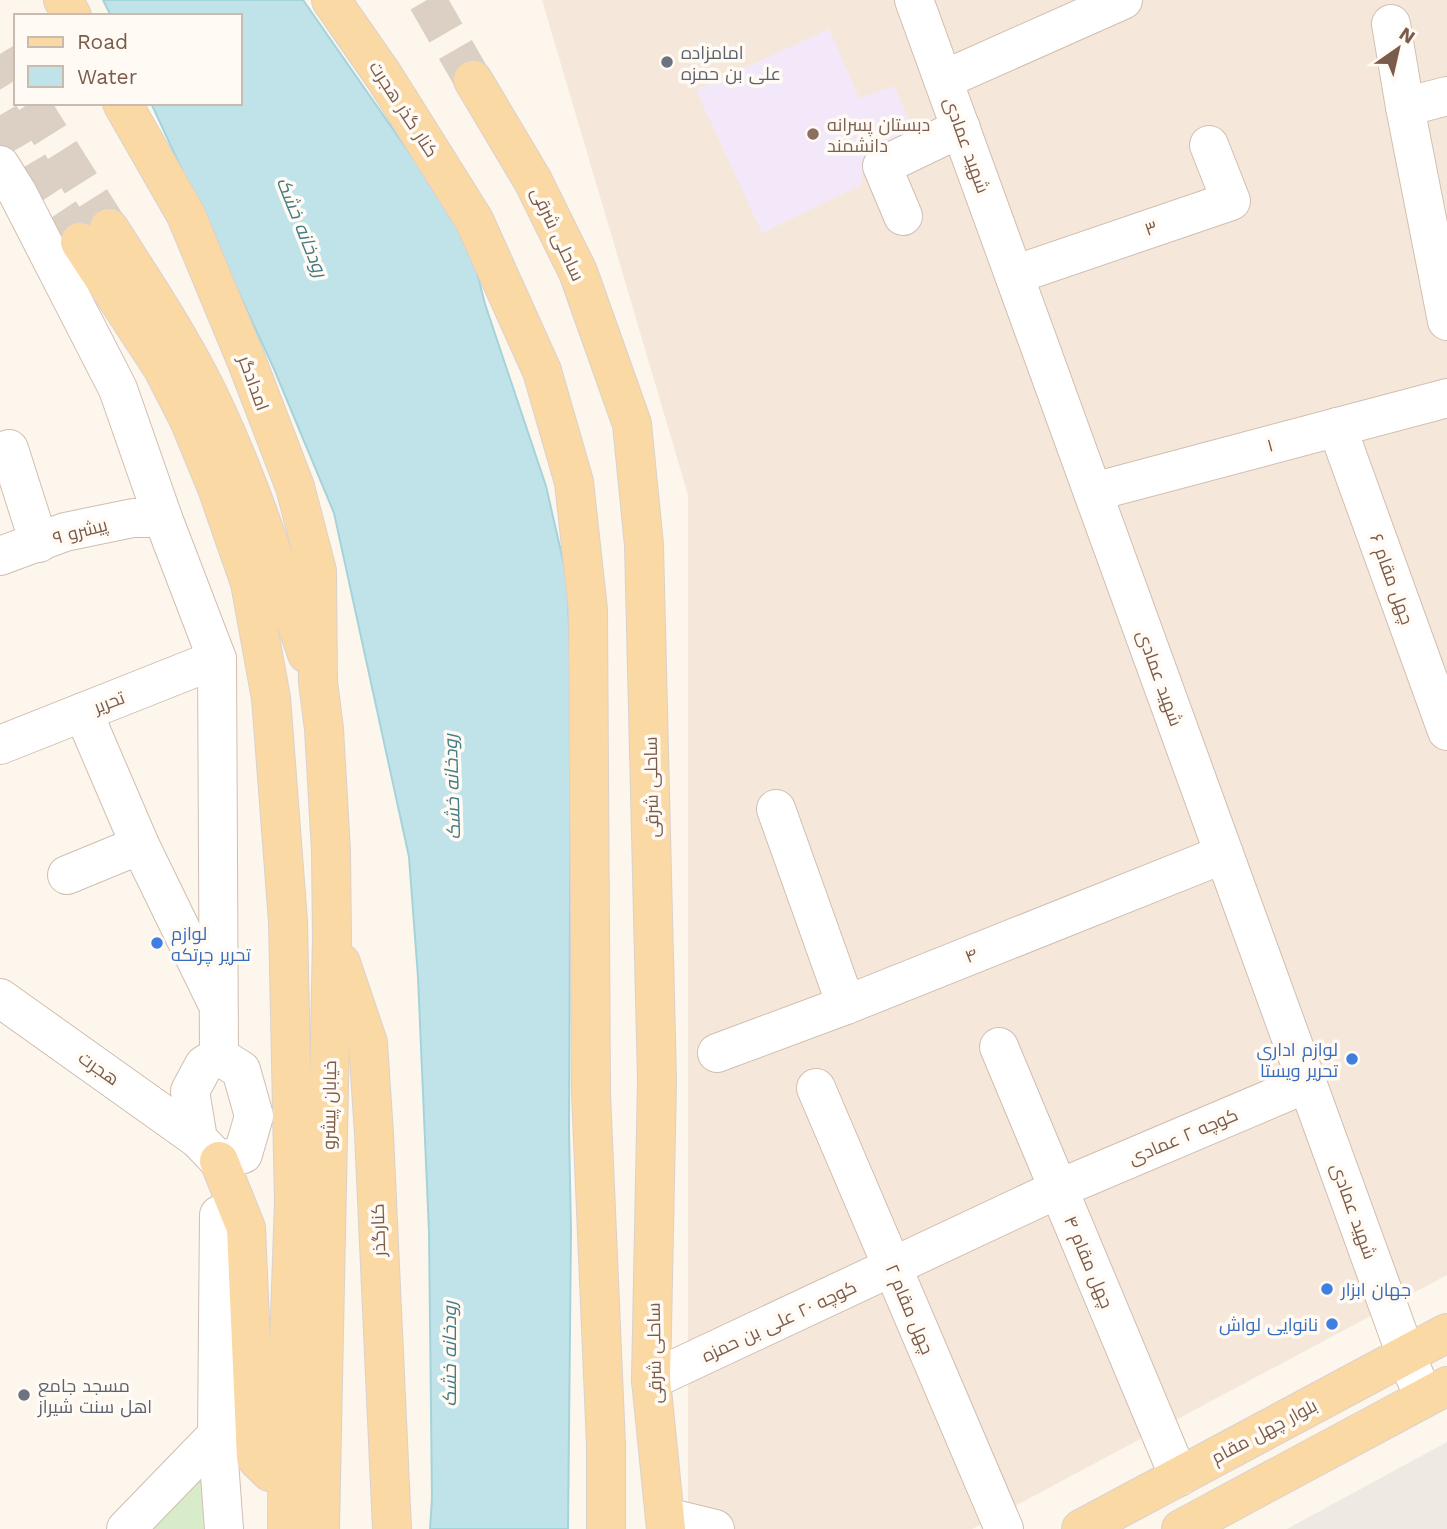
<svg xmlns="http://www.w3.org/2000/svg" width="1447" height="1529" font-family="'Work Sans',Cairo,sans-serif">
	<rect width="100%" height="100%" fill="#fdf6ec"/>
	<!-- residential -->
	<polygon fill="#f5e8da" points="542,0 1447,0 1447,1275 972,1529 688,1529 688,495"/>
	<!-- industrial -->
	<polygon fill="#efe9e4" points="1447,1442 1447,1529 1287,1529"/>
	<!-- education -->
	<polygon fill="#f3e8fa" points="829,29 859,98 894,86 912,127 908,142 863,162 861,185 762,233 696,90"/>
	<!-- green -->
	<polygon fill="#d8ecc9" points="201,1475 204,1529 151,1529"/>
	<!-- water -->
	<polygon fill="#bfe3e8" stroke="#a5d3da" stroke-width="2" points="103,0 303,0 468,237 485,304 546,486 567,578 571,674 569,1130 571,1231 568,1529 430,1529 432,1498 429,1232 418,977 409,857 334,513 274,369 151,103 240,103 240,16 111,16"/>
	<g fill="none" stroke-linecap="round" stroke-linejoin="round">
		<!-- major-tunnel -->
		<g stroke="#dcd0c4" stroke-width="38" stroke-dasharray="38 19" stroke-linecap="butt">
			<polyline points="427,0 473,80"/>
			<polyline points="0,54 16,80"/>
			<polyline points="30,103 109,228"/>
			<polyline points="0,115 34,173 80,242"/>
		</g>
		<defs>
			<g id="minor">
				<polyline points="914,0 1406,1355 1424,1398"/>
				<polyline points="1391,24 1405,107 1447,321"/>
				<polyline points="943,80 1123,0"/>
				<polyline points="1405,107 1447,96"/>
				<polyline points="0,165 17,192 118,389 163,518 217,659 219,1056"/>
				<polyline points="903,216 882,166 961,128"/>
				<polyline points="1014,275 1231,201 1209,145"/>
				<polyline points="1337,427 1447,731"/>
				<polyline points="9,449 39,543"/>
				<polyline points="1093,492 1447,398"/>
				<polyline points="0,556 65,532 133,518 163,518"/>
				<polyline points="83,712 140,845 215,999"/>
				<polyline points="0,745 217,659"/>
				<polyline points="776,809 846,1005"/>
				<polyline points="67,875 140,845"/>
				<polyline points="0,998 198,1139"/>
				<polyline points="999,1047 1179,1477"/>
				<polyline points="717,1053 846,1005 1224,854"/>
				<polygon points="219,1056 241,1070 254,1116 243,1154 219,1161 198,1139 190,1091 204,1065"/>
				<polyline points="816,1088 1004,1529"/>
				<polyline points="219,1215 217,1435 224,1529"/>
				<polyline points="651,1380 1058,1189 1308,1083"/>
				<polyline points="666,1517 715,1529"/>
				<polyline points="126,1529 217,1435"/>
			</g>
			<g id="major">
				<polyline points="63,0 72,16"/>
				<polyline points="331,0 385,78 474,220 542,371 574,482 588,610 591,1093 606,1445 606,1529"/>
				<polyline points="473,80 533,181 578,272 632,424 644,545 657,1080 651,1380 666,1529"/>
				<polyline points="122,103 186,215 247,362 295,487 317,571 318,682 324,729 331,851 332,938 320,1529"/>
				<path d="M 109,228 C 147,288 188,348 217,413 C 253,491 279,573 307,654"/>
				<polyline points="80,242 162,367 189,420 217,488 250,583 271,698 288,921 294,1202 288,1373 287,1529"/>
				<polyline points="341,963 368,1043 374,1134 392,1529"/>
				<polyline points="219,1161 246,1228 256,1458 270,1472 287,1475"/>
				<polyline points="1081,1529 1447,1333"/>
				<polyline points="1181,1529 1447,1386"/>
			</g>
		</defs>
		<!-- minor casing -->
		<use href="#minor" stroke="#d1beb0" stroke-width="40"/>
		<!-- major casing -->
		<use href="#major" stroke="#dad1cd" stroke-width="40"/>
		<!-- minor -->
		<use href="#minor" stroke="#fff" stroke-width="38"/>
		<!-- major -->
		<use href="#major" stroke="#fbd9a5" stroke-width="38"/>
	</g>
	<!-- markers -->
	<g fill="#6b7280" stroke="#fffaf3" stroke-width="2.5">
		<circle cx="667" cy="62" r="7"/>
		<circle cx="24" cy="1395" r="7"/>
	</g>
	<circle fill="#8d6e63" stroke="#fffaf3" stroke-width="2.5" cx="813" cy="134" r="7"/>
	<g fill="#3f7fe0" stroke="#fffaf3" stroke-width="2.5">
		<circle cx="157" cy="943" r="7"/>
		<circle cx="1352" cy="1059" r="7"/>
		<circle cx="1327" cy="1289" r="7"/>
		<circle cx="1332" cy="1324" r="7"/>
	</g>
	<g text-anchor="middle" dominant-baseline="central" stroke-width="7" stroke-linejoin="round" paint-order="stroke">
		<!-- worship labels -->
		<g font-size="18" fill="#5b616d" stroke="#fffaf3" text-anchor="start">
			<text x="681" y="52">امامزاده<tspan x="681" dy="21">علی بن حمزه</tspan></text>
			<text x="38" y="1385">مسجد جامع<tspan x="38" dy="21">اهل سنت شیراز</tspan></text>
		</g>
		<!-- street labels -->
		<g font-size="18" fill="#7a5c4d" stroke="#fffaf3">
			<text transform="translate(404 109) rotate(57)">کنار گذر هجرت</text>
			<text transform="translate(967 145) rotate(70)">شهید عمادی</text>
			<text transform="translate(1151 228) rotate(-19)">۳</text>
			<text transform="translate(558 234) rotate(65)">ساحلی شرقی</text>
			<text transform="translate(254 383) rotate(70)">امدادگر</text>
			<text transform="translate(1270 445) rotate(-15)">۱</text>
			<text transform="translate(80 531) rotate(-15)">پیشرو ۹</text>
			<text transform="translate(1392 579) rotate(70)">چهل مقام ۶</text>
			<text transform="translate(1160 678) rotate(70)">شهید عمادی</text>
			<text transform="translate(109 702) rotate(-21)">تحریر</text>
			<text transform="translate(651 787) rotate(-91)">ساحلی شرقی</text>
			<text transform="translate(971 955) rotate(-22)">۴</text>
			<text transform="translate(99 1068) rotate(35)">هجرت</text>
			<text transform="translate(329 1105) rotate(-89)">خیابان پیشرو</text>
			<text transform="translate(1183 1136) rotate(-23)">کوچه ۲ عمادی</text>
			<text transform="translate(1354 1211) rotate(70)">شهید عمادی</text>
			<text transform="translate(378 1230) rotate(-92)">کنارگذر</text>
			<text transform="translate(1089 1262) rotate(67)">چهل مقام ۴</text>
			<text transform="translate(910 1309) rotate(67)">چهل مقام ۲</text>
			<text transform="translate(779 1321) rotate(-25)">کوچه ۲۰ علی بن حمزه</text>
			<text transform="translate(654 1353) rotate(-91)">ساحلی شرقی</text>
			<text transform="translate(1264 1431) rotate(-28)">بلوار چهل مقام</text>
		</g>
		<!-- education labels -->
		<g font-size="18" fill="#785e54" stroke="#fffaf3" text-anchor="start">
			<text x="827" y="124">دبستان پسرانه<tspan x="827" dy="21">دانشمند</tspan></text>
		</g>
		<!-- shop labels -->
		<g font-size="18" fill="#366cbe" stroke="#fffaf3" text-anchor="start">
			<text x="171" y="933">لوازم<tspan x="171" dy="21">تحریر چرتکه</tspan></text>
			<text x="1338" y="1049" text-anchor="end">لوازم اداری<tspan x="1338" dy="21">تحریر ویستا</tspan></text>
			<text x="1341" y="1289">جهان ابزار</text>
			<text x="1318" y="1324" text-anchor="end">نانوایی لواش</text>
		</g>
		<!-- water labels -->
		<g font-size="19" font-style="italic" fill="#437c86" stroke="#fffaf3">
			<text transform="translate(302 227) rotate(68)">رودخانه خشک</text>
			<text transform="translate(452 787) rotate(-92)">رودخانه خشک</text>
			<text transform="translate(449 1354) rotate(-90)">رودخانه خشک</text>
		</g>
	</g>
	<!-- legend -->
	<rect x="14" y="14" width="228" height="91" fill="#fffaf3" stroke="#cabbb1" stroke-width="2"/>
	<rect x="28" y="37" width="35" height="10" fill="#fbd9a5" stroke="#cabbb1" stroke-width="2"/>
	<text x="77" y="49" font-size="21" fill="#7a5c4d">Road</text>
	<rect x="28" y="66" width="35" height="21" fill="#bfe3e8" stroke="#cabbb1" stroke-width="2"/>
	<text x="77" y="84" font-size="21" fill="#7a5c4d">Water</text>
	<!-- north arrow -->
	<g transform="translate(1398 49) rotate(34)" stroke="#fffaf3" stroke-width="5" paint-order="stroke">
	<path d="M0-5L12 26L0 18L-12 26Z" fill="#7a5c4d"/>
	<text y="-10" font-size="19" font-weight="bold" text-anchor="middle" fill="#7a5c4d">N</text>
	</g>
</svg>
